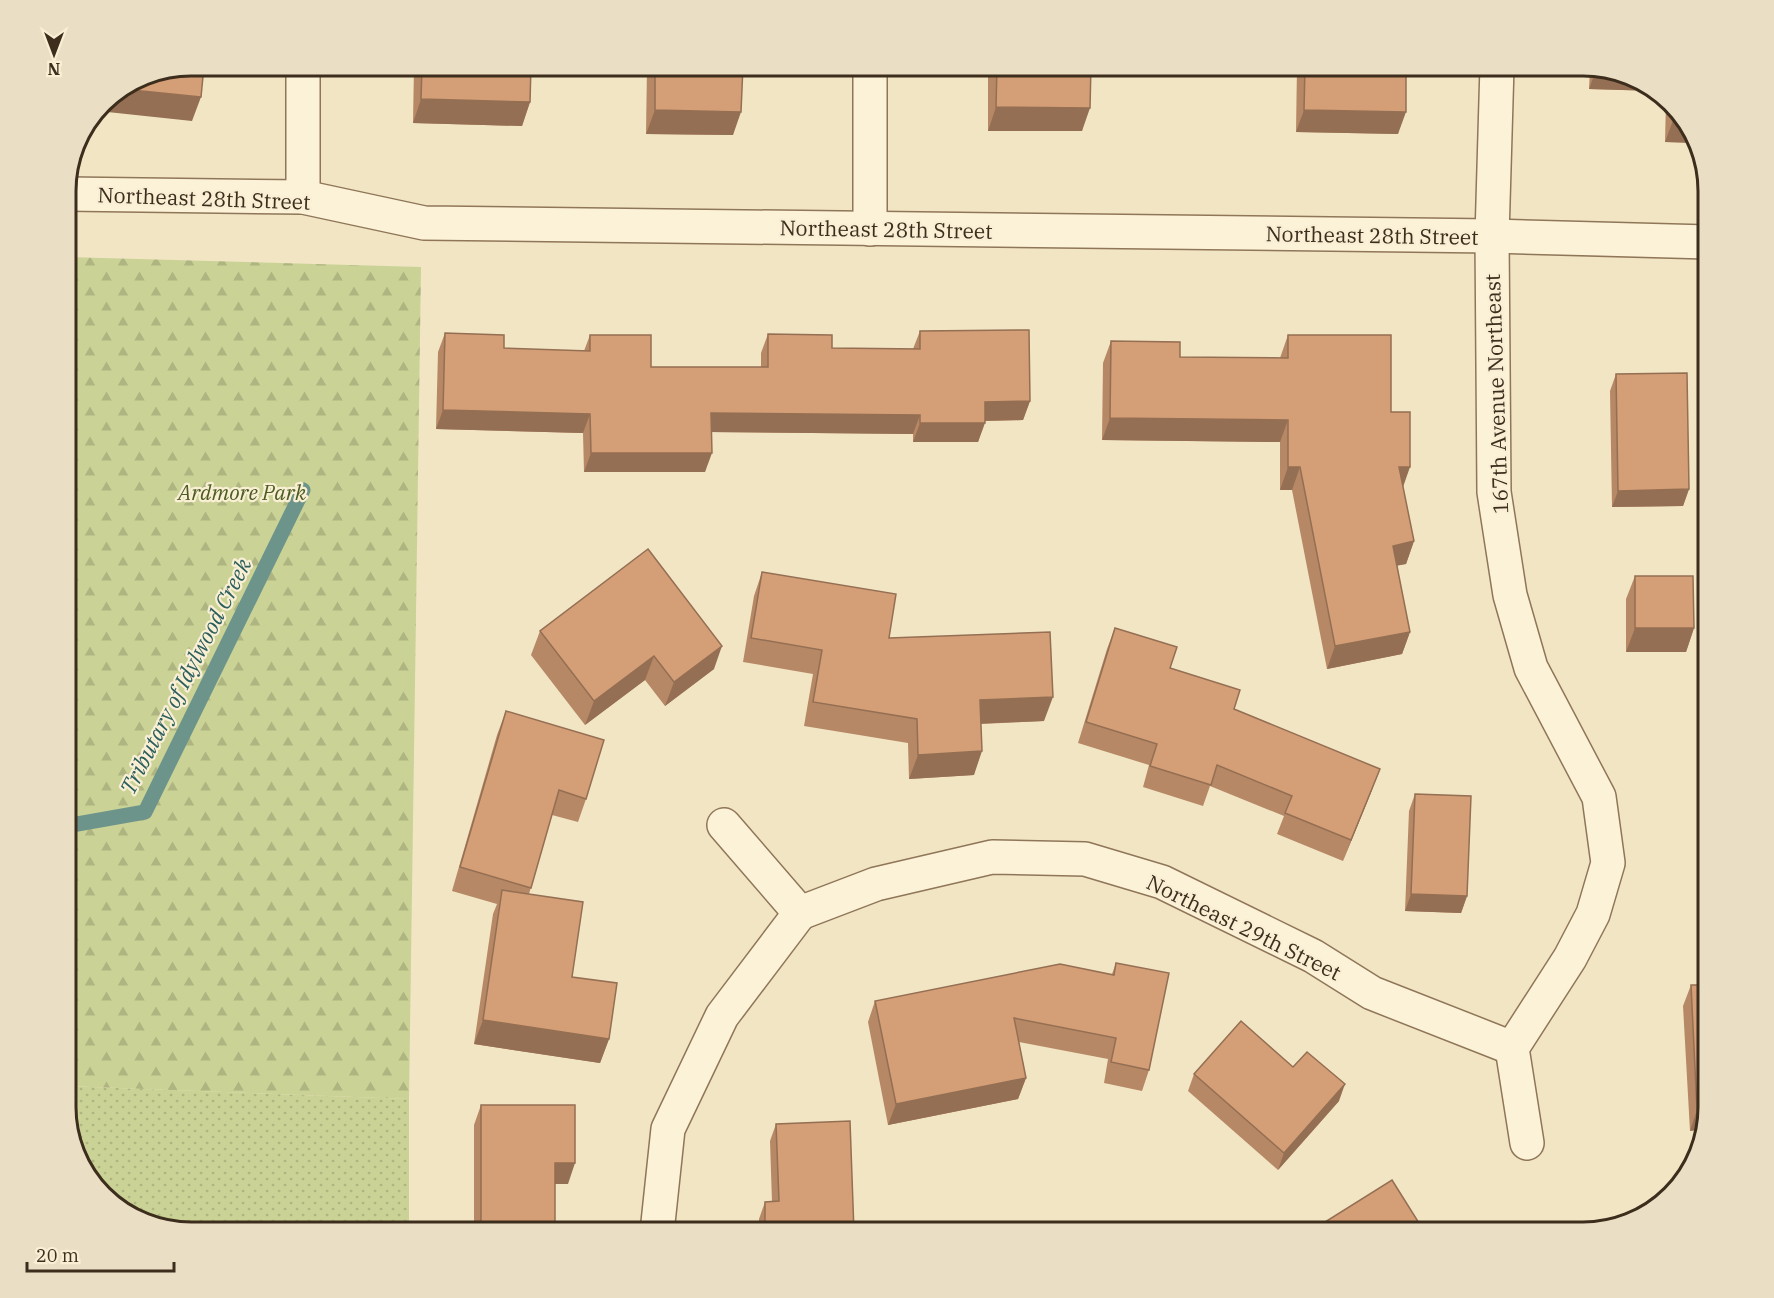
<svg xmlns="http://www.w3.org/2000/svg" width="1774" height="1298" font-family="'IBM Plex Serif',serif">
	<defs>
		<pattern id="grass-dots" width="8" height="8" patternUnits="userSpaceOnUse" patternTransform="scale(1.5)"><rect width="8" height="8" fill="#cad296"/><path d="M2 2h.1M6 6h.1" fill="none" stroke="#aeb581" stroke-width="1.8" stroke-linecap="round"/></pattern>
		<pattern id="forest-firs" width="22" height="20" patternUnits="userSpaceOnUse" patternTransform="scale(1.5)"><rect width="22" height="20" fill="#cad296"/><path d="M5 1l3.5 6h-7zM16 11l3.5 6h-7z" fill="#aeb581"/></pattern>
	</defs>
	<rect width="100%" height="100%" fill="#f2e5c4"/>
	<!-- grass -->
	<polygon fill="url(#grass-dots)" points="66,1086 409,1099 409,1232 191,1232 115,1206 79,1163 66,1115"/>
	<!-- forest -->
	<polygon fill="url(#forest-firs)" points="66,257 421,267 409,1099 66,1086"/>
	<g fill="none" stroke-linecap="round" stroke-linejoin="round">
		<!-- stream -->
		<polyline stroke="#6c948b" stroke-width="15" points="66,826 145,812 303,490"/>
		<defs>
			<g id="minor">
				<polyline points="1497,66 1492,236 1494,492 1510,595 1531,668 1599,797 1608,863 1593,914 1570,958 1512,1048 1527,1143"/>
				<polyline points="66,194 303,197 424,223 1492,236 1708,242"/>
				<polyline points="303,197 303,66"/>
				<polyline points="870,229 870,66"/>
				<polyline points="724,825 800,913 876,884 992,857 1085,859 1162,882 1313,956 1372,993 1512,1048"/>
				<polyline points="657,1232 668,1129 722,1016 800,913"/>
			</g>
		</defs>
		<!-- minor casing -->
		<use href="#minor" stroke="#8f7658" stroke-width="36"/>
		<!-- minor -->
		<use href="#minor" stroke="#fcf2d8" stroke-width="33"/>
	</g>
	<!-- wall -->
	<g fill="#b68865">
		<polygon points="414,66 531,66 530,102 522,126 413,123"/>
		<polygon points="647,66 743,66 733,135 646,134"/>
		<polygon points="988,66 1091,66 1082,131 988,131"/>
		<polygon points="1297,66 1406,66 1398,134 1296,132"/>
		<polygon points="1590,68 1656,91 1589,89"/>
		<polygon points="1666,101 1695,135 1697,143 1665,142"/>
		<polygon points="920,331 1030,401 1023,420 985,421 978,442 913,442 913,434 712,432 705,472 584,472 583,433 436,429 438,352 445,333 504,348 584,351 590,335 651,367 761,367 761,353 768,334 832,348 913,349"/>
		<polygon points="1288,335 1391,412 1403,487 1414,541 1406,564 1397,565 1410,632 1402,654 1327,669 1292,490 1280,490 1280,442 1102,440 1103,363 1111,341 1180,357 1280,358"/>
		<polygon points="1616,374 1689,489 1683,506 1612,507 1610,391"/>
		<polygon points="762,572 889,638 1044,721 981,724 974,775 909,779 908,743 804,726 813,674 743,662 754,596"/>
		<polygon points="1635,576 1694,628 1686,652 1626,652 1626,599"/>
		<polygon points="1115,628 1170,668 1234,709 1372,790 1343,861 1277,834 1284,816 1210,786 1203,806 1143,787 1149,765 1078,743 1107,649"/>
		<polygon points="540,631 714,669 665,706 645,680 585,725 531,655"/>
		<polygon points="1706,705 1708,705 1708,794 1698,726"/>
		<polygon points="506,711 586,799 578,822 552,815 529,894 572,977 609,1039 600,1063 474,1044 493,914 497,904 452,891 497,735"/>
		<polygon points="1415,794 1467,896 1461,913 1405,911 1409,811"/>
		<polygon points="1708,918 1708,1107 1690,1131 1683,1006 1691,985 1706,985 1705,925"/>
		<polygon points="1116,963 1149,1070 1142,1091 1104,1083 1108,1059 1019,1042 1026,1078 1018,1099 888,1125 868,1022 875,1001 1112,974"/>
		<polygon points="1194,1074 1339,1101 1278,1170 1188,1091"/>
		<polygon points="481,1105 568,1184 555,1184 555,1232 474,1232 474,1125"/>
		<polygon points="776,1124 854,1232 759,1232 759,1219 765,1202 772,1202 770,1141"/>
	</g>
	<!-- shaded-wall -->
	<g fill="#946f53">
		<polygon points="1596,70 1656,91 1589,89"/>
		<polygon points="122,89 201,97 192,121 98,111 108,97"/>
		<polygon points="421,99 530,102 522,126 413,123"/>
		<polygon points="996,107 1090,108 1082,131 988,131"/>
		<polygon points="655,110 741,112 733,135 646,134"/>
		<polygon points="1304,110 1406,112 1398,134 1296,132"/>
		<polygon points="1674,118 1681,118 1695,135 1697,143 1665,142"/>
		<polygon points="1030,401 1023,420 978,421 985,402"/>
		<polygon points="443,410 590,414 583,433 436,429"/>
		<polygon points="711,413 920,415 913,434 704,432"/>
		<polygon points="1110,418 1288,420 1280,442 1102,440"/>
		<polygon points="920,423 985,423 978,442 913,442"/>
		<polygon points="591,453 712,453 705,472 584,472"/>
		<polygon points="1288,467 1300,467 1292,490 1280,490"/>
		<polygon points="1399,467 1410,467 1402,490"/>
		<polygon points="1689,489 1683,506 1612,507 1618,491"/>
		<polygon points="1414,541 1406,564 1385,568 1393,546"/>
		<polygon points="1635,628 1694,628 1686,652 1626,652"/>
		<polygon points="1410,632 1402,654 1327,669 1335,646"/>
		<polygon points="722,646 714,669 665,706 674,682"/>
		<polygon points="654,656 645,680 585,725 594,701"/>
		<polygon points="1053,697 1044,721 972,724 980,700"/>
		<polygon points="982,751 974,775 909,779 918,755"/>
		<polygon points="1380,769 1372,790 1343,861 1351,840"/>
		<polygon points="1411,894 1467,896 1461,913 1405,911"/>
		<polygon points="483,1020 609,1039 600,1063 474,1044"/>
		<polygon points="1026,1078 1018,1099 888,1125 896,1104"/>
		<polygon points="1345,1084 1339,1101 1278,1170 1284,1153"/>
		<polygon points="1707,1109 1700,1130 1690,1131 1697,1110"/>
		<polygon points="555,1163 575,1163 568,1184 547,1184"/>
		<polygon points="1419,1223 1416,1232 1405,1232"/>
	</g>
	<!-- building -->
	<g fill="#d49e76" stroke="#946f53" stroke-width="1.5">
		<polygon points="191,66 204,66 201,97 122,89 143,75"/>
		<polygon points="422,66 531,66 530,102 421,99"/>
		<polygon points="655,66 743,66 741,112 655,110"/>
		<polygon points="997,66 1091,66 1090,108 996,107"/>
		<polygon points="1305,66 1406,66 1406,112 1304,110"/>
		<polygon points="1674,110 1681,118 1674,118"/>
		<polygon points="1029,330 1030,401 985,402 985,423 920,423 920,415 711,413 712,453 591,453 590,414 443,410 445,333 504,335 504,348 590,351 590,335 651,335 651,367 768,367 768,334 832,335 832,348 920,349 920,331"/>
		<polygon points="1288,335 1391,335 1391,412 1410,412 1410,467 1399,467 1414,541 1393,546 1410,632 1335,646 1300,467 1288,467 1288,420 1110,418 1111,341 1180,342 1180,357 1288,358"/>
		<polygon points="1687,373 1689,489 1618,491 1616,374"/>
		<polygon points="648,549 722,646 674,682 654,656 594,701 540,631"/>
		<polygon points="762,572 896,594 889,638 1050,632 1053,697 980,700 982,751 918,755 917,719 813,702 822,650 751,638"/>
		<polygon points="1635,576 1693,576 1694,628 1635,628"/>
		<polygon points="1115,628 1177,647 1170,668 1240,690 1234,709 1380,769 1351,840 1285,813 1292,796 1217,765 1211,785 1150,766 1157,744 1086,722"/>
		<polygon points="1706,705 1708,705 1708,720"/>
		<polygon points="506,711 604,740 586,799 559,790 531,888 460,867"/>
		<polygon points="1415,794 1471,796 1467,896 1411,894"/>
		<polygon points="502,890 583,902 572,977 617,983 609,1039 483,1020"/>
		<polygon points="1116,963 1169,973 1149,1070 1111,1062 1116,1038 1014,1018 1026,1078 896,1104 875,1001 1060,964 1114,975"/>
		<polygon points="1691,985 1708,985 1707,1109 1697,1110"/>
		<polygon points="1241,1021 1293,1067 1307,1052 1345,1084 1284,1153 1194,1074"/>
		<polygon points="481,1105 575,1105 575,1163 555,1163 555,1232 481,1232"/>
		<polygon points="850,1121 854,1232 765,1232 765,1202 779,1201 776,1124"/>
		<polygon points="1392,1180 1419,1223 1405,1232 1309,1232"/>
		<polygon points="1666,1186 1674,1189 1661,1200"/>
		<polygon points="984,1227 1119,1229 1119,1232 983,1232"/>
	</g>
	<g text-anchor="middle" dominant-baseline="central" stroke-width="4.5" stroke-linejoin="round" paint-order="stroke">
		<!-- street labels -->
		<g font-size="21" fill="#3d2d1d" stroke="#f9efd4">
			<text transform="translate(204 198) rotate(2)">Northeast 28th Street</text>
			<text transform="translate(886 229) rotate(1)">Northeast 28th Street</text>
			<text transform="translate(1372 235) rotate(1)">Northeast 28th Street</text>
			<text transform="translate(1496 394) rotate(-92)">167th Avenue Northeast</text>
			<text transform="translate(1244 927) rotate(26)">Northeast 29th Street</text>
		</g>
		<!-- park labels -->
		<g font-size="21" font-style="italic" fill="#4c5c22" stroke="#f9efd4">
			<text x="242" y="492">Ardmore Park</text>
		</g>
		<!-- water labels -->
		<g font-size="22" font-style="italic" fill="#2b5e5c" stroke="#f9efd4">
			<text transform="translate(185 676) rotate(-63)">Tributary of Idylwood Creek</text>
		</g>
	</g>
	<!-- crop -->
	<path d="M0 0H1774V1298H0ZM191 76H1583A115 115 0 0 1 1698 191V1107A115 115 0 0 1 1583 1222H191A115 115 0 0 1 76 1107V191A115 115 0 0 1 191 76Z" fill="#eadfc5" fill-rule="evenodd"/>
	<path fill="none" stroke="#3d2d1d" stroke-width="3" d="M191 76H1583A115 115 0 0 1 1698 191V1107A115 115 0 0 1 1583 1222H191A115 115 0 0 1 76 1107V191A115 115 0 0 1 191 76Z"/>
	<!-- north arrow -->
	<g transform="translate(54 54) rotate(180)" stroke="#f9efd4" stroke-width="4.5" paint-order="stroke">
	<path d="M0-4.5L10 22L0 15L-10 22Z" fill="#3d2d1d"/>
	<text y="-9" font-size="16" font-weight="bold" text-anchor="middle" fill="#3d2d1d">N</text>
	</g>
	<!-- scale -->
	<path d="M27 1262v9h147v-9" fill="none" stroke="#3d2d1d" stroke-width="3"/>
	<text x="36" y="1262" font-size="18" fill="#3d2d1d" stroke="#f9efd4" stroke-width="4.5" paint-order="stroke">20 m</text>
</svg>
